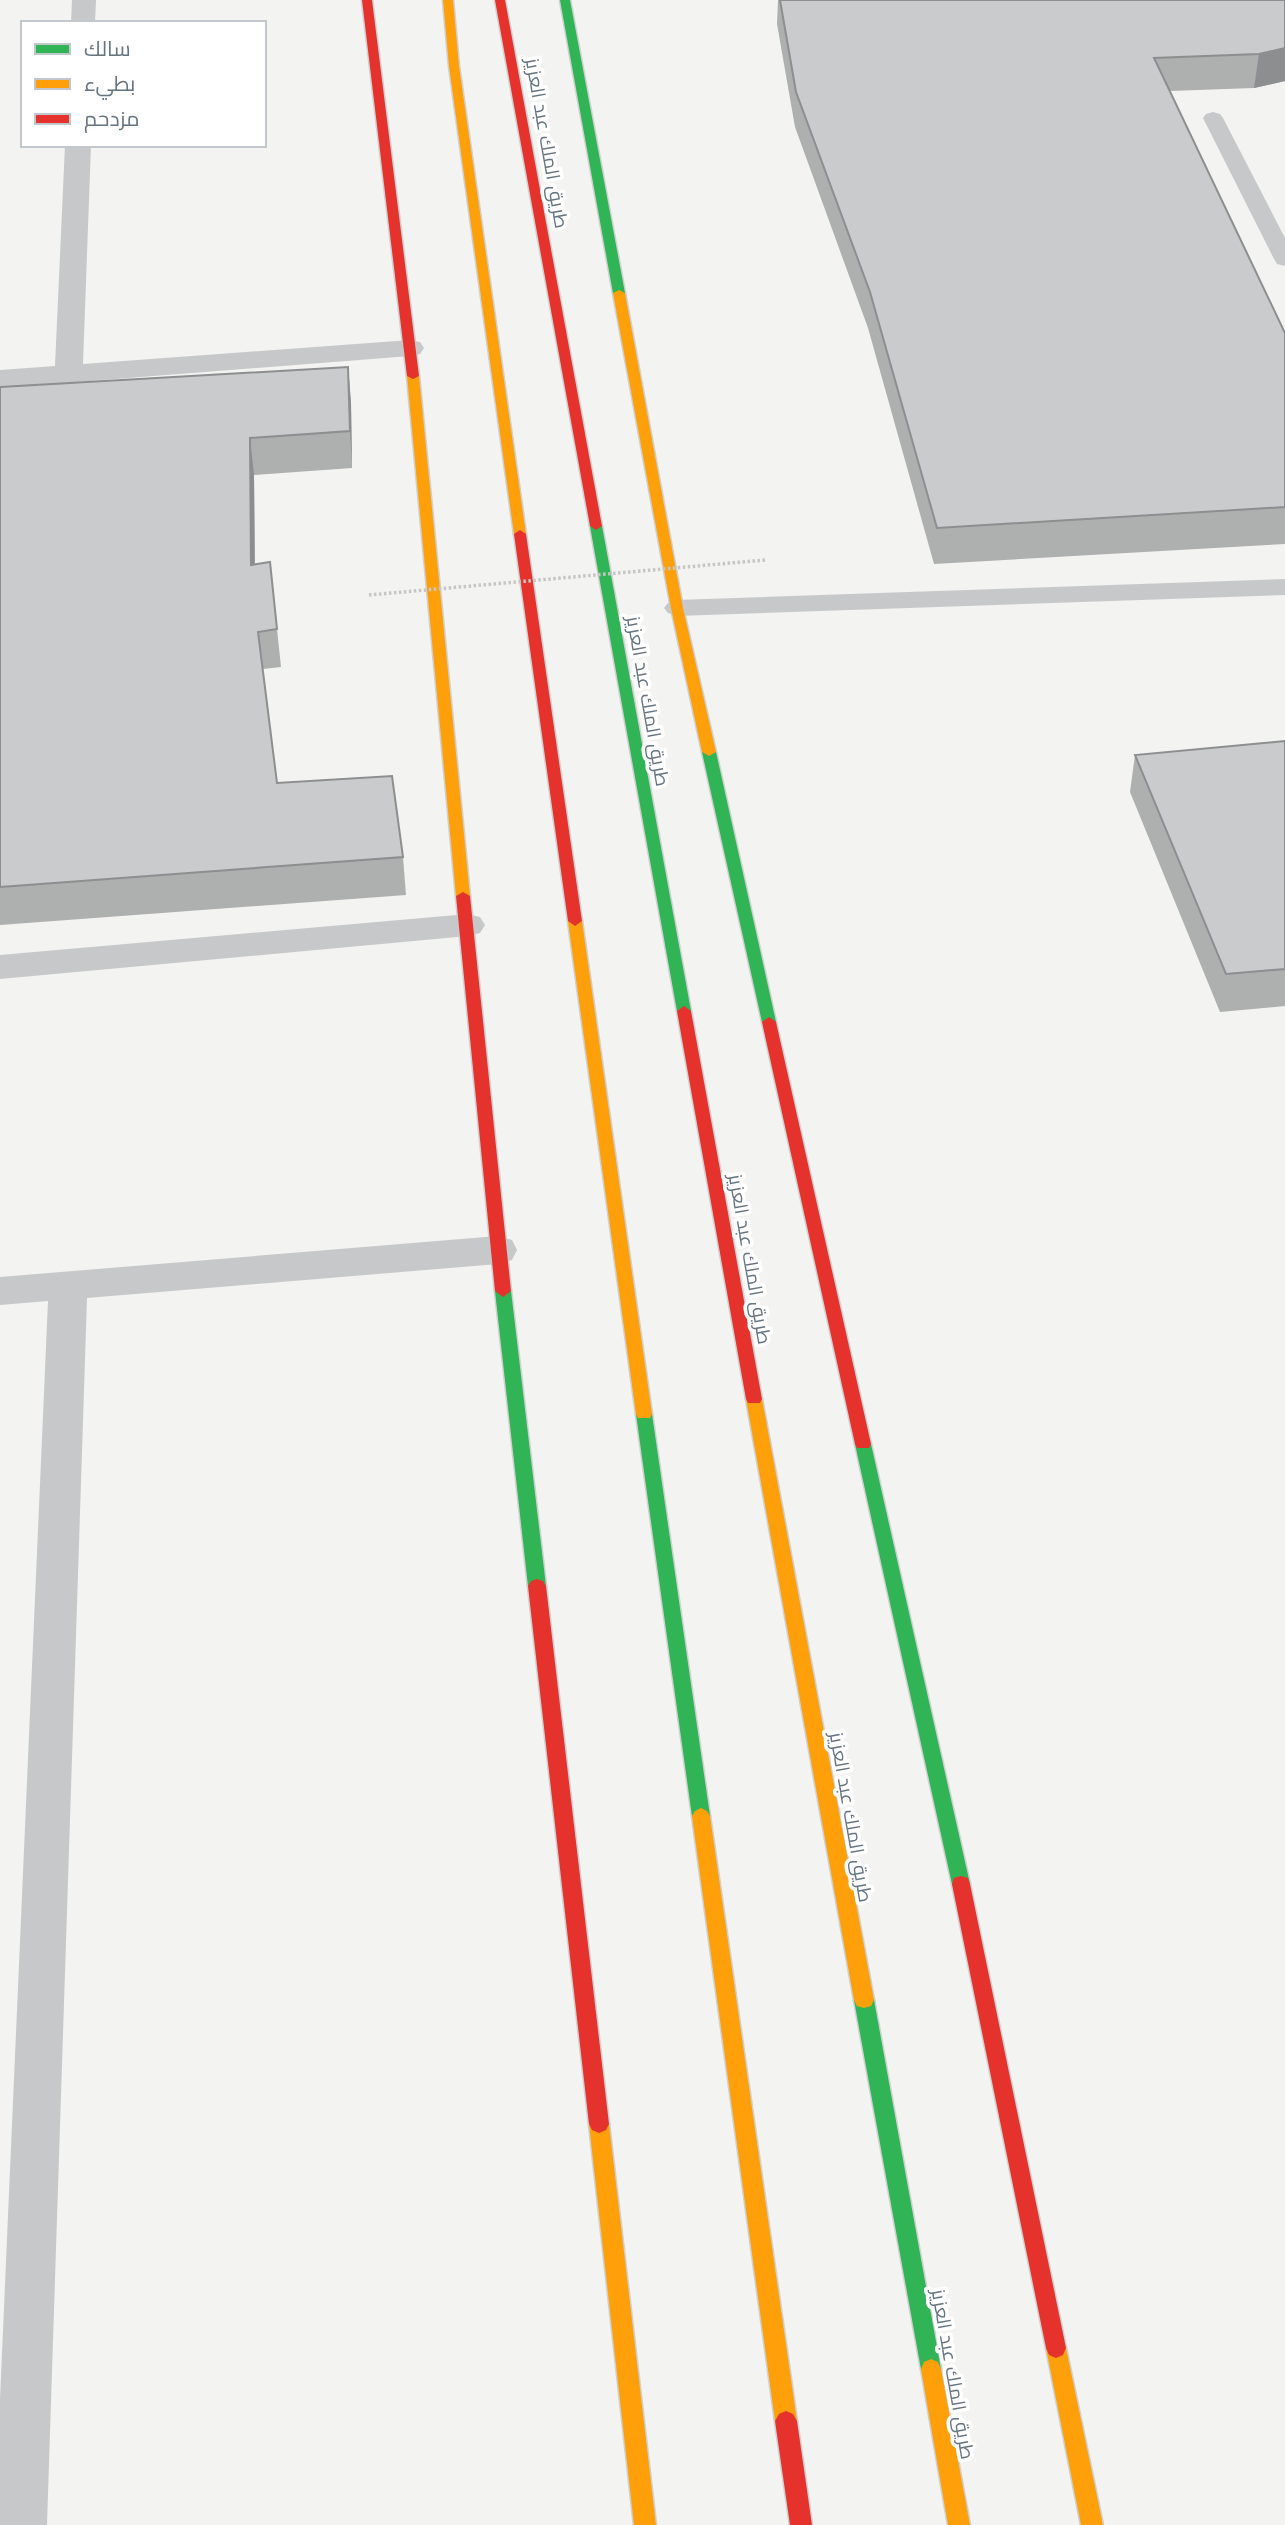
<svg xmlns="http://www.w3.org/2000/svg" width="1285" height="2525" font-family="Jost,Cairo,sans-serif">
	<rect width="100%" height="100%" fill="#f3f3f1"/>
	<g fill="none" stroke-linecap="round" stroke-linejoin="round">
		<defs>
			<g id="fast">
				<polygon points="560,0 570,0 625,293 619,296 613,293"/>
				<polygon points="596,522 602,526 691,1011 684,1016 677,1011 590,526"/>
				<polygon points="709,748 716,752 776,1022 769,1027 762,1022 702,752"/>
				<polygon points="503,1285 511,1291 546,1586 543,1591 537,1593 531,1591 528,1586 495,1291"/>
				<polygon points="644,1408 650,1410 652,1414 710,1816 707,1821 701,1824 695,1821 692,1816 636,1414 638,1410"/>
				<polygon points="863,1438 869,1440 871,1444 970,1884 968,1890 961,1892 954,1890 952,1884 855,1444 857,1440"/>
				<polygon points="864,1992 871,1994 874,2000 941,2369 938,2376 931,2379 924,2376 921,2369 854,2000 857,1994"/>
			</g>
			<g id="slow">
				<polygon points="443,0 453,0 459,66 526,534 520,538 514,534 449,66"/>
				<polygon points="619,290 625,293 683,608 716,752 709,756 702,752 671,608 613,293"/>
				<polygon points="413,373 419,376 470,896 463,900 456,896 407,376"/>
				<polygon points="575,916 582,921 652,1414 650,1418 638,1418 636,1414 568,921"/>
				<polygon points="754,1393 760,1395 762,1399 874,2000 871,2006 864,2008 857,2006 854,2000 746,1399 748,1395"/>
				<polygon points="701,1808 707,1811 710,1816 797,2421 793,2428 786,2431 779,2428 775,2421 692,1816 695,1811"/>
				<polygon points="599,2115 606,2118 609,2124 656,2525 634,2525 589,2124 592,2118"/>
				<polygon points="1056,2338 1063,2341 1066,2348 1103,2525 1081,2525 1046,2348 1049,2341"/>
				<polygon points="931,2359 938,2362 941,2369 970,2525 948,2525 921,2369 924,2362"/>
			</g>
			<g id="jam">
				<polygon points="362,0 372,0 419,376 413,379 407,376"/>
				<polygon points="495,0 505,0 602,526 596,530 590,526"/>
				<polygon points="520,530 526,534 582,921 575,926 568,921 514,534"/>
				<polygon points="463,892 470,896 511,1291 503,1297 495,1291 456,896"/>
				<polygon points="684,1006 691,1011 762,1399 760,1403 748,1403 746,1399 677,1011"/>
				<polygon points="769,1017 776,1022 871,1444 869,1448 857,1448 855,1444 762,1022"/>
				<polygon points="537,1579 543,1581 546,1586 609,2124 606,2130 599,2133 592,2130 589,2124 528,1586 531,1581"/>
				<polygon points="961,1876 968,1878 970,1884 1066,2348 1063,2355 1056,2358 1049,2355 1046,2348 952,1884 954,1878"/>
				<polygon points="786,2411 793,2414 797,2421 812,2525 790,2525 775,2421 779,2414"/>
			</g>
		</defs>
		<!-- fast casing -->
		<use href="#fast" stroke="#cfd0d1" stroke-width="3"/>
		<!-- slow casing -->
		<use href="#slow" stroke="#cfd0d1" stroke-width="3"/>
		<!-- jam casing -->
		<use href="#jam" stroke="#cfd0d1" stroke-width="3"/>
		<!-- lane -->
		<g fill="#c7c8c9" fill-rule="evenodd">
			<polygon points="1213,112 1220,114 1223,118 1285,238 1285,266 1277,264 1274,259 1203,118 1206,114"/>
			<polygon points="1285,579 1285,595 677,616 668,613 664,608 668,603 677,600"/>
		</g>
		<!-- street -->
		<g fill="#c7c8c9" fill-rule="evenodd">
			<polygon points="72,0 96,0 95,23 71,23"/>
			<polygon points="65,145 91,145 83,364 410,340 420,342 424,348 420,354 410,356 0,388 0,370 55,366"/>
			<polygon points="468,914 480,917 485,925 480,933 468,936 0,979 0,955"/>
			<polygon points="498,1236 512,1240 517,1250 512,1260 498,1264 87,1298 47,2525 0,2525 0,2399 48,1301 0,1305 0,1277"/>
		</g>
		<!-- fast -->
		<use href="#fast" fill="#30b455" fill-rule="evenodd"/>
		<!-- slow -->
		<use href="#slow" fill="#ff9f0a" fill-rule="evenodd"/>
		<!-- jam -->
		<use href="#jam" fill="#e5322d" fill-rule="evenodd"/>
		<!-- path-bridge -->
		<polyline stroke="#c5c6c6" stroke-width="3.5" stroke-dasharray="2.5 2.5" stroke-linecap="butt" points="369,595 765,560"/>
	</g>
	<!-- wall -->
	<g fill="#aeafaf">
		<polygon points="778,0 1285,0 1285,81 1254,88 1170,91 1285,333 1285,544 934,564 868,328 795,127 777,24"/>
		<polygon points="348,367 351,403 352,468 254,475 255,564 270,562 281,667 263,669 277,783 403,857 406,895 0,925 0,387"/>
		<polygon points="1285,741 1285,1006 1220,1012 1130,792 1135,755"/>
	</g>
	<!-- shaded-wall -->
	<g fill="#8d8e8f">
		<polygon points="1285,48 1285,81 1254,88 1259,54"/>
		<polygon points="348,367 351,403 352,468 350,431"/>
		<polygon points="250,438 254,475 255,602 251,565"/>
	</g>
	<!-- building -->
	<g fill="#cacbcc" stroke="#8d8e8f" stroke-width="2">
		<polygon points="780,0 1285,0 1285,48 1259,54 1154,58 1285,333 1285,507 937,528 870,292 796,92"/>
		<polygon points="348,367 350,431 250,438 251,565 270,562 277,629 258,632 277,783 392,776 403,857 0,887 0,387"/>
		<polygon points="1285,741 1285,969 1226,974 1135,755"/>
	</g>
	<g text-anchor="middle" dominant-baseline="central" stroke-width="7" stroke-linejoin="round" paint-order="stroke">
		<!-- street labels -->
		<g font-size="19" fill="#647480" stroke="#fff">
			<text transform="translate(547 143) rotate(80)">طريق الملك عبد العزيز</text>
			<text transform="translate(648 701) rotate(80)">طريق الملك عبد العزيز</text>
			<text transform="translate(750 1259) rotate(80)">طريق الملك عبد العزيز</text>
			<text transform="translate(851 1817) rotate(80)">طريق الملك عبد العزيز</text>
			<text transform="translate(953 2374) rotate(80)">طريق الملك عبد العزيز</text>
		</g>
	</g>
	<!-- legend -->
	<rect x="21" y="21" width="245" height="126" fill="#ffffff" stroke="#c1c7cc" stroke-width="2"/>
	<rect x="35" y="44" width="35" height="10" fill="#30b455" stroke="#c1c7cc" stroke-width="2"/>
	<text x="84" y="56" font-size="21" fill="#647480">سالك</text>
	<rect x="35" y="79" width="35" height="10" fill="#ff9f0a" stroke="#c1c7cc" stroke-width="2"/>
	<text x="84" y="91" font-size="21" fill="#647480">بطيء</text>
	<rect x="35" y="114" width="35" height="10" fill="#e5322d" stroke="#c1c7cc" stroke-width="2"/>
	<text x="84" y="126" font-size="21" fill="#647480">مزدحم</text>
</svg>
